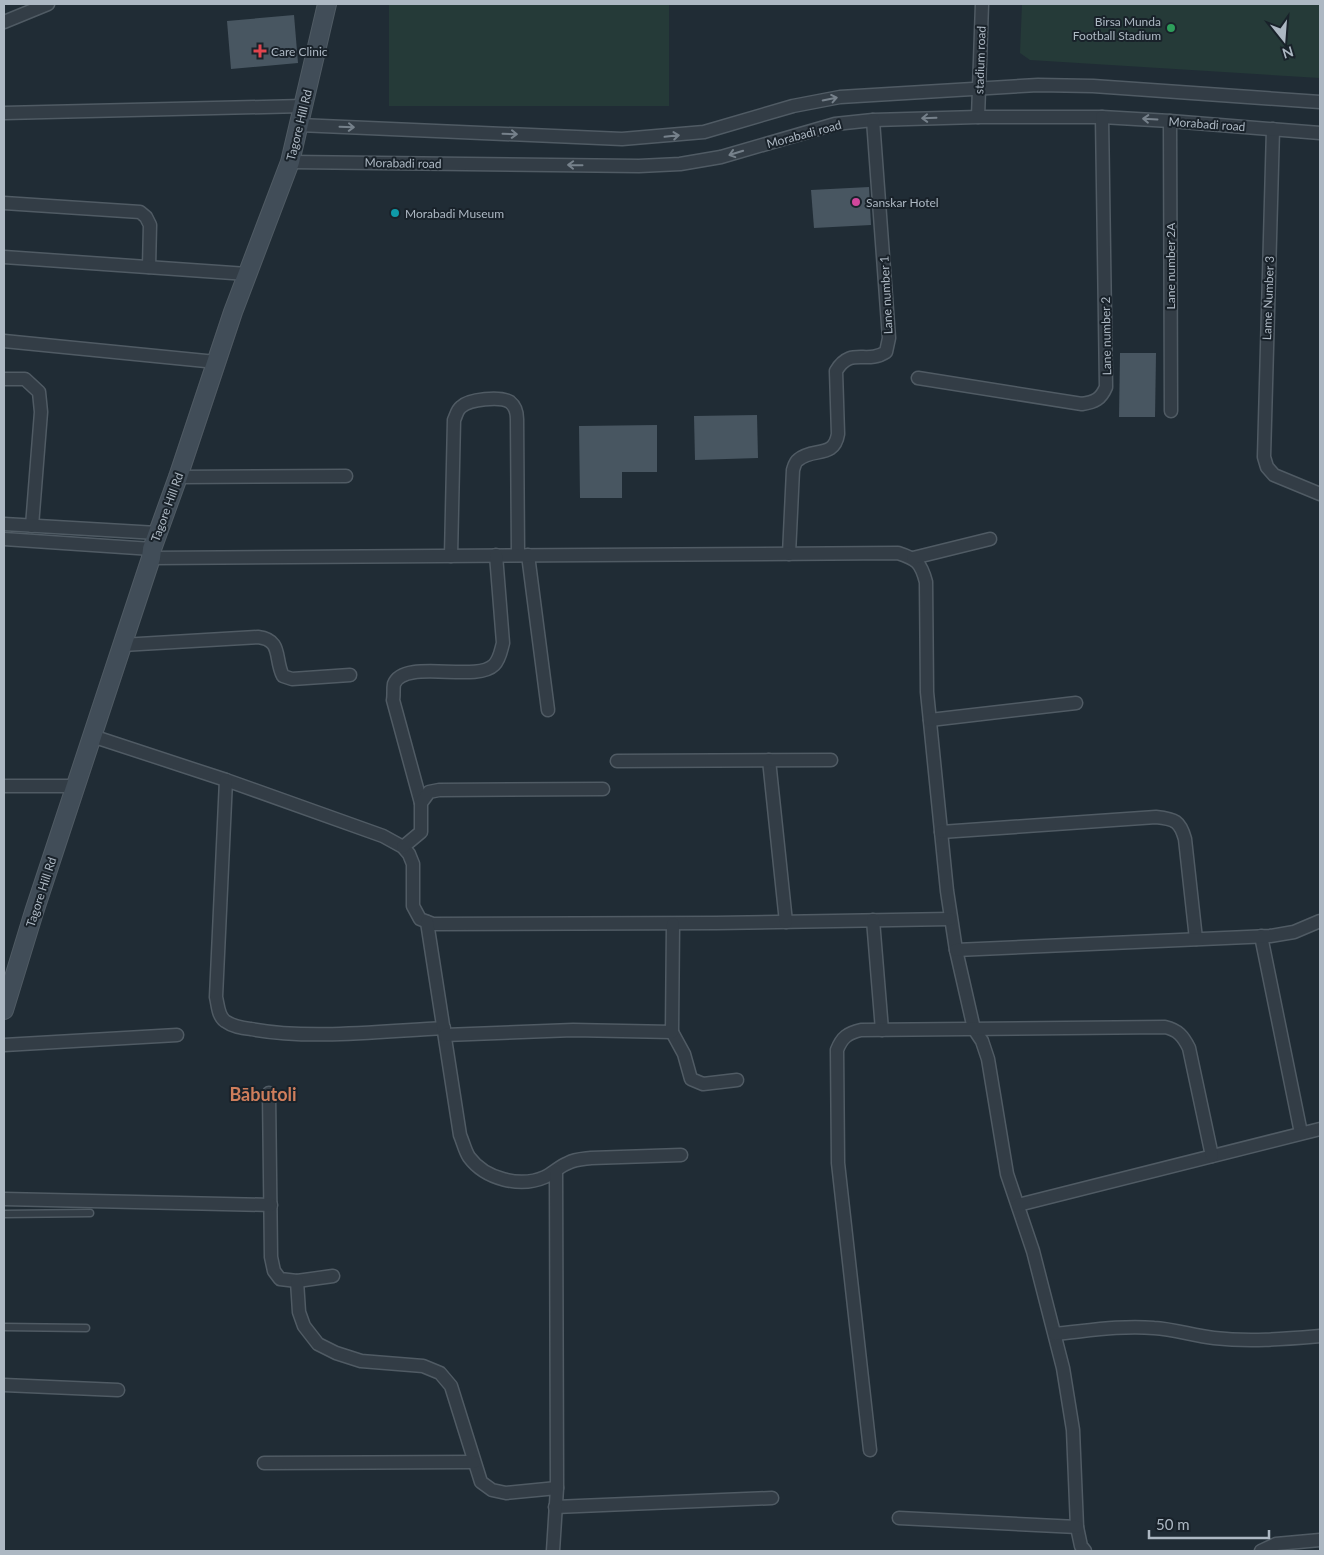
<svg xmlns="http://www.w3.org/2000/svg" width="1324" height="1555" font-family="Lato,sans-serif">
	<rect width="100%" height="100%" fill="#202c35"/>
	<!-- green -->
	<g fill="#253a38">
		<rect x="389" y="4" width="280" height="102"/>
		<polygon points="1022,4 1320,4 1320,78 1030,60 1020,53"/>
	</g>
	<!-- building -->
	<g fill="#485661">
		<polygon points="294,15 298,63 231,69 227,21"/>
		<polygon points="869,187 871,225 814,228 811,190"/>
		<polygon points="1120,353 1156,353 1155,417 1119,417"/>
		<polygon points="757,415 758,458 695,460 694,416"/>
		<polygon points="657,425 657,472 622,472 622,498 580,498 579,426"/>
	</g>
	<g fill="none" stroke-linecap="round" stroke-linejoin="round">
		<defs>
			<g id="service">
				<polyline points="4,1214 90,1213"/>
				<polyline points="4,1327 86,1328"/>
			</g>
			<g id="minor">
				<polyline points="4,22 48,4"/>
				<polyline points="4,113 303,106"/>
				<polyline points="978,117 982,4"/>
				<polyline points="1170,121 1171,411"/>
				<polyline points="299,125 622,139 704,132 793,106 840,97 1038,85 1093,86 1320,102"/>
				<polyline points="1273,129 1264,457 1267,467 1274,475 1320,494"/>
				<polyline points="290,162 639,166 680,164 721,157 835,124 873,120 978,117 1102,117 1170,121 1320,133"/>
				<polyline points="4,203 140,212 146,217 150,225 149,267"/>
				<polyline points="4,257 247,274"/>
				<polyline points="4,341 216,362"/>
				<path d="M 918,378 L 1082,404 C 1095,402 1101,399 1106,387 L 1102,117"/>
				<polyline points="4,379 25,379 39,392 41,412 32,526"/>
				<polyline points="178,477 346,476"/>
				<polyline points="4,524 157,533"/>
				<polyline points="4,539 152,549"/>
				<path d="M 789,554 L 793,470 C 794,467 795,462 798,460 C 813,447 834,459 838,434 L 836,371 C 851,346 866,365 886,352 L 889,338 L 873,120"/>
				<polyline points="528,555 548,710"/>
				<path d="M 451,556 L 454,420 C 456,416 457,410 461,407 C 469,399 500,396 510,402 C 515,406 517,413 517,419 L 518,555"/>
				<path d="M 151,558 L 898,553 C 917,559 921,563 926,582 L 927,692 L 947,891 L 956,950 L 974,1029 L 982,1041 L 988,1059 L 1007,1174 L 1033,1251 L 1063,1368 L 1073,1430 L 1077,1527 L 1081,1546 L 1085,1551"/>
				<polyline points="913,558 990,539"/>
				<path d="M 122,645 L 258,637 C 283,640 274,659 283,676 L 292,679 L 350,675"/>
				<polyline points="930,720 1076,703"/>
				<polyline points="92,736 226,780 383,836 403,847 409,854 413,864 413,906 420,919 433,924 716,923 950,919"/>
				<polyline points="769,760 786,922"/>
				<polyline points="617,761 831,760"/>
				<path d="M 226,780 L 216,997 C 218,1005 218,1016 225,1021 C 233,1027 243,1028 251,1029 C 310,1040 383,1031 444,1028"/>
				<polyline points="4,786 76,786"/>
				<path d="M 421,803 L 393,700 C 394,696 393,689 394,684 C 404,658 476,683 494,665 C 500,659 501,650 503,643 L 496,555"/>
				<path d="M 941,832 L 1156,817 C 1175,819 1180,821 1185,839 L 1196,939"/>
				<polyline points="403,847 421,832 421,803 429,792 439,790 603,789"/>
				<polyline points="873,920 882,1030"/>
				<path d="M 427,922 L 460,1135 C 463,1142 465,1151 469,1157 C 485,1179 520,1188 545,1177 C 553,1173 560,1166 568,1163 C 575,1159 583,1159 591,1158 L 681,1155"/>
				<polyline points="1261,936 1301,1133"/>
				<polyline points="956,950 1270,936 1294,932 1320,921"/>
				<polyline points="672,1032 684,1054 691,1079 703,1084 737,1080"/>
				<polyline points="445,1035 573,1030 672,1032 673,924"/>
				<polyline points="4,1045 177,1035"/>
				<polyline points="269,1093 271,1257 274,1271 280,1279 297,1281 333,1276"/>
				<polyline points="4,1199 271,1205"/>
				<polyline points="1018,1205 1320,1129"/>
				<polyline points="297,1281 299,1312 304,1326 318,1344 336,1353 361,1361 423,1366 440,1373 451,1386 481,1482 492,1490 506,1493 557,1488"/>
				<path d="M 1055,1334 C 1087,1331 1121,1325 1154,1328 C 1174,1329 1194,1336 1214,1338 C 1250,1342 1284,1339 1320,1336"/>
				<polyline points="4,1385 118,1390"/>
				<path d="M 870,1450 L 838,1163 L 837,1050 C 842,1037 848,1033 861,1030 L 1165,1027 C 1178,1030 1183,1036 1189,1048 L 1212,1156"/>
				<polyline points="264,1463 474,1462"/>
				<polyline points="555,1507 772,1498"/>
				<polyline points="899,1518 1077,1527"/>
				<polyline points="553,1551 557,1488 556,1171"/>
				<polyline points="1261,1551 1276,1544 1320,1540"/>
			</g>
			<polyline id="secondary" points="4,1010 34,912 151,558 152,549 178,477 233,312 290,162 327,4"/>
		</defs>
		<!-- service casing -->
		<use href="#service" stroke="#505b64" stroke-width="9"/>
		<!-- minor casing -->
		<use href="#minor" stroke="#505b64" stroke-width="15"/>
		<!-- secondary casing -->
		<use href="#secondary" stroke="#505b64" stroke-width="20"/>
		<!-- service -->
		<use href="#service" stroke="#333d46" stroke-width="6"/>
		<!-- minor -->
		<use href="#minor" stroke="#333d46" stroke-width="12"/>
		<!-- secondary -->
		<use href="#secondary" stroke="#414d58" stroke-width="18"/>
	</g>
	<!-- one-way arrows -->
	<defs><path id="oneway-shaft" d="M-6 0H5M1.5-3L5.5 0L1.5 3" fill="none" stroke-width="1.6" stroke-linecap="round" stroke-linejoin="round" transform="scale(1.25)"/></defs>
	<g stroke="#76818b">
		<use href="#oneway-shaft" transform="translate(830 99) rotate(-11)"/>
		<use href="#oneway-shaft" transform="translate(929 118) rotate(178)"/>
		<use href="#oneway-shaft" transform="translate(1150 119) rotate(-177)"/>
		<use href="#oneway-shaft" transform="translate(347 127) rotate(2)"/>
		<use href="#oneway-shaft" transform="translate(510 134) rotate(2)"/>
		<use href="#oneway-shaft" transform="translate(672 136) rotate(-6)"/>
		<use href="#oneway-shaft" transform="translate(736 153) rotate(163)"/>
		<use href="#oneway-shaft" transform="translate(575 165) rotate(-179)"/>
	</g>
	<!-- markers -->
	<circle fill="#2e9e5b" stroke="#19222a" stroke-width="2" cx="1171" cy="28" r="5"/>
	<path fill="#e0444e" stroke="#19222a" stroke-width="2" d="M257.5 43.5h5v5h5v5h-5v5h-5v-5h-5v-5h5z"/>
	<circle fill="#d1479c" stroke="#19222a" stroke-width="2" cx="856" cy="202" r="5"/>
	<circle fill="#0f9aa8" stroke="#19222a" stroke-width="2" cx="395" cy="213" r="5"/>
	<g text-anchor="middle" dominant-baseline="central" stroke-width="4" stroke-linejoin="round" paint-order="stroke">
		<!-- poi labels -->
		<g font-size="12" fill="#adb8c3" stroke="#19222a" text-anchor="start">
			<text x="1161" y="21" text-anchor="end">Birsa Munda<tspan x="1161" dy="14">Football Stadium</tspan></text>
			<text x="271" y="51">Care Clinic</text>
			<text x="866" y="202">Sanskar Hotel</text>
			<text x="405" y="213">Morabadi Museum</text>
		</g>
		<!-- street labels -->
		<g font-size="12" fill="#adb8c3" stroke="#19222a">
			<text transform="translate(980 60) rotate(-88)">stadium road</text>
			<text transform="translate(1207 124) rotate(4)">Morabadi road</text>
			<text transform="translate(299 125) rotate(-76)">Tagore Hill Rd</text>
			<text transform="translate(804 134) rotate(-15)">Morabadi road</text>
			<text transform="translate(403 163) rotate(1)">Morabadi road</text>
			<text transform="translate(1170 266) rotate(-90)">Lane number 2A</text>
			<text transform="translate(886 295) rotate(-93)">Lane number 1</text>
			<text transform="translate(1268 298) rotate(-88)">Lame Number 3</text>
			<text transform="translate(1106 336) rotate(-91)">Lane number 2</text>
			<text transform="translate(167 507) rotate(-70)">Tagore Hill Rd</text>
			<text transform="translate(41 892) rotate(-72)">Tagore Hill Rd</text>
		</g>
		<!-- district labels -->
		<g font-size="18" font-weight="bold" fill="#cf7e5c" stroke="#19222a">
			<text x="263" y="1094">Bābutoli</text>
		</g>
	</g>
	<!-- border -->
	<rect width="1324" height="1555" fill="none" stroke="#adb8c3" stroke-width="10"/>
	<!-- north arrow -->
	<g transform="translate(1284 40) rotate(163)" stroke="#19222a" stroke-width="4" paint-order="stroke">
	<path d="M0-4L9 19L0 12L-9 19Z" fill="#adb8c3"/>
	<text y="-8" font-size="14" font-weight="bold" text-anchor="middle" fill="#adb8c3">N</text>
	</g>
	<!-- scale -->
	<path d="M1149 1530v8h120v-8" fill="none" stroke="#adb8c3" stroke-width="2.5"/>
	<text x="1156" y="1530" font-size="15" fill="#adb8c3" stroke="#19222a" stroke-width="4" paint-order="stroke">50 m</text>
</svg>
